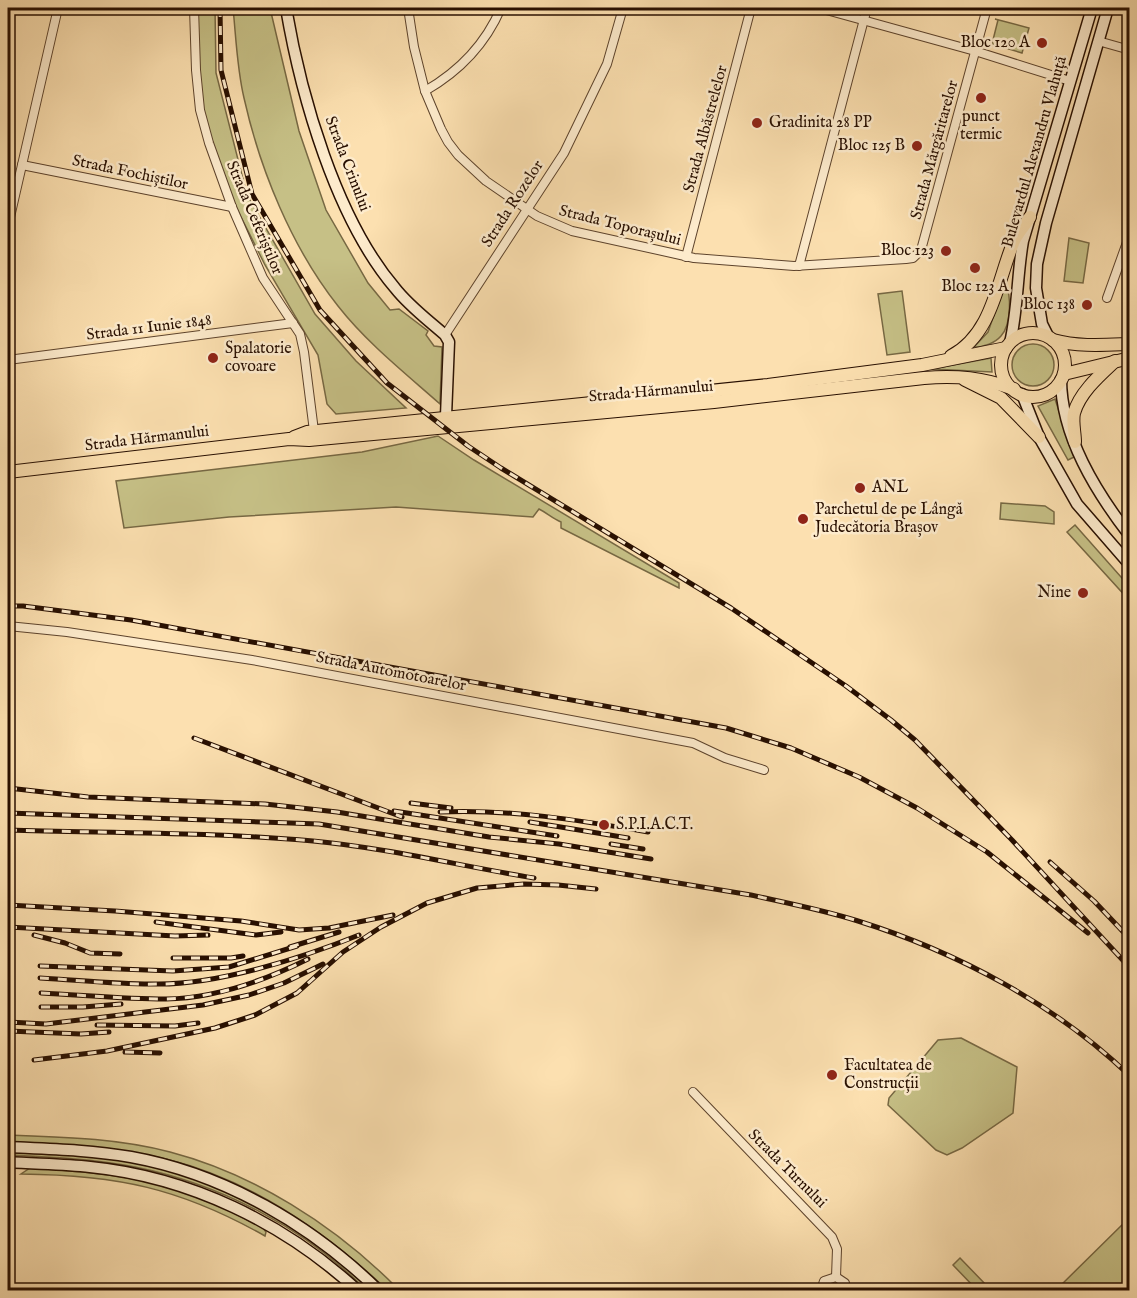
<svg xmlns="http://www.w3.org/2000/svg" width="1137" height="1298" font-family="'IM FELL English',serif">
	<rect width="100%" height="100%" fill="#fce0b0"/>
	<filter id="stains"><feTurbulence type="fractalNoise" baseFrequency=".00333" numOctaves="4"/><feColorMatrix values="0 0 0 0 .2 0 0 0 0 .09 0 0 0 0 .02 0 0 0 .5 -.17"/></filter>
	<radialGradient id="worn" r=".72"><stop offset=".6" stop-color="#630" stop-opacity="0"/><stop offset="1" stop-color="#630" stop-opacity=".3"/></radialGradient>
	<!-- green -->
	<g fill="#c6c086" stroke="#776843" stroke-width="1.5">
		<polygon points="196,8 215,8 216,73 247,195 315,314 356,361 406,408 336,414 327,404 318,355 265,265 227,189 202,110 196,38"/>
		<path d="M 233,8 L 270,8 L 299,131 L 326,210 L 368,283 L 390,310 L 399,309 L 428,331 L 426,335 L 434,346 L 442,347 L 440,404 C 405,373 367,343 338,306 C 292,248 260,170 244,98 C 237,69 236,37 233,8 Z"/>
		<polygon points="995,19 1029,28 1022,53 992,44 998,20"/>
		<polygon points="1069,238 1089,243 1083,283 1064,281"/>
		<path d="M 1005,283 C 1012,296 1011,325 1001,336 C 995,343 984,347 974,347 L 988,332 Z"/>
		<polygon points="902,291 910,352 887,355 878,294"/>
		<circle cx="1033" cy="365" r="21"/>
		<polygon points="991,358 992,372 932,369"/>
		<polygon points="1055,399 1074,457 1068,460 1038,406"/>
		<path d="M 438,436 L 474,460 L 679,583 L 679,588 L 561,528 L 561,522 C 552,518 547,513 539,509 L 533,517 L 396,507 L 229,517 L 124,528 L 116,481 L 362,452 Z"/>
		<polygon points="1001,503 1045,506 1054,512 1054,524 1000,519"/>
		<polygon points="1075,525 1129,586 1129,600 1067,532"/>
		<polygon points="961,1038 1017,1067 1013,1113 962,1148 947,1155 936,1150 888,1105 889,1098 938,1040"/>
		<path d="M 8,1135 C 62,1137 117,1138 170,1152 C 254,1174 334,1225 395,1286 L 384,1287 C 323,1230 248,1179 166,1159 C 114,1146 61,1144 8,1142 Z"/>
		<path d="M 8,1151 C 51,1154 96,1154 139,1163 C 208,1178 271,1210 327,1251 C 343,1263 357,1278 372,1290 L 366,1290 C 305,1228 220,1184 135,1167 C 93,1159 50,1157 8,1155 Z"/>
		<path d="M 30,1168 C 79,1171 128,1175 175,1189 C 206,1198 235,1213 263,1228 L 266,1232 L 265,1236 C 180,1188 117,1175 21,1174 Z"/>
		<polygon points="1129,1218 1129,1290 1056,1290"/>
		<polygon points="960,1258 988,1287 985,1290 974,1290 975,1288 953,1265"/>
	</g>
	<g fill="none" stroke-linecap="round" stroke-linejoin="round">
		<defs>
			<g id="street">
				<polyline points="194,8 196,70 200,110 209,143 232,207 263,278 300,334 304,352 314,431"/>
				<polyline points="408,8 414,47 425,91 441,129 448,142 458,155 486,181 537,216 572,231 694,258 794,266 906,259 913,258 921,250 987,8"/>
				<polyline points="819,8 975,51 1070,81"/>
				<polyline points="1098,41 1130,50"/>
				<path d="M 425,91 C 460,71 485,45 501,8"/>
				<polyline points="22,165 232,207"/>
				<polyline points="8,226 58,8"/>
				<polyline points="686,257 751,8"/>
				<polyline points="799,266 867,8"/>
				<polyline points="1107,298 1130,234"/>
				<polyline points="445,335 564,153 607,64 623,8"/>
				<polyline points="8,360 293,323"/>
				<polyline points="8,626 67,632 252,660 693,743 725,758 764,770"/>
				<polyline points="693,1092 832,1237 837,1249 836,1277"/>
				<polyline points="821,1290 824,1281 836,1277 845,1283 847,1290"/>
			</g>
			<g id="secondary">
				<path d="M 286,8 C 301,96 336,219 395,288 C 409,306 428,320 445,335 L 449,342 L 446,416"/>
				<polyline points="1048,336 1042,324 1036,288 1037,264 1046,223 1108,8"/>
				<path d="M 1010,343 C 1018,309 1017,275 1023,241 L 1092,8"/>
				<path d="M 1061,379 C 1061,436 1096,492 1130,536"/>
				<polyline points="1022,394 1039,437 1077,504 1130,565"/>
				<path d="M 8,1147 C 49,1149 90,1150 131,1157 C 225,1174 311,1225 378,1290"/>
				<path d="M 8,1162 C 35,1164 63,1164 90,1167 C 190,1177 284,1223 357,1290"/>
			</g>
			<g id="primary">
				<circle cx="1033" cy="365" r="32"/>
				<path d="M 1053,340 C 1079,347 1103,345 1130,344"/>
				<path d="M 951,356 C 993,334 997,281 1014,241 C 1018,232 1025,225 1030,217"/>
				<polyline points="1064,374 1130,358"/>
				<polyline points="965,380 1001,398 1039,437"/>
				<polyline points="294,437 307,432 768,385 922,365 1006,348"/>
				<path d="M 1075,442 C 1075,433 1072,422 1074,413 C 1080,392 1100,375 1115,361"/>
				<path d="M 8,472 L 289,439 L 309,440 L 714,402 L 924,378 C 957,375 983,378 1014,389"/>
			</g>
		</defs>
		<!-- street casing -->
		<use href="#street" stroke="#5d432c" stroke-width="10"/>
		<!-- secondary casing -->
		<use href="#secondary" stroke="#280f00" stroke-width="13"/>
		<!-- primary casing -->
		<use href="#primary" stroke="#280f00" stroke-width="14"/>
		<!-- street -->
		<use href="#street" stroke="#fdebcc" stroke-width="8"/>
		<!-- secondary -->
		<use href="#secondary" stroke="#fdebcc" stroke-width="10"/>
		<!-- primary -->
		<use href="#primary" stroke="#fce0b0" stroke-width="12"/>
		<defs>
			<g id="rail">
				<polyline points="220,8 221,70 252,194 320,310 387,383 468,446 501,468 731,608 846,686 891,720 915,740 1012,840 1130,968"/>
				<polyline points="8,606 23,606 131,620 726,728 791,748 859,777 917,808 987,852 1088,933"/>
				<polyline points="194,738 402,817"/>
				<polyline points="8,788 88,797 265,804 337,812 489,837 559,844 651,859"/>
				<polyline points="411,803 451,808"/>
				<polyline points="394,811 557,836"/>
				<path d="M 440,812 C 511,809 578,820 648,832"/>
				<path d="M 8,813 L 319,824 L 751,895 C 787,903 823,910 858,921 C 957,952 1055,1004 1130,1076"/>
				<polyline points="530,822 628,838"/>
				<path d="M 8,830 C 109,833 212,832 313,841 C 387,848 461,866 534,878"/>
				<polyline points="611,844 643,849"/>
				<polyline points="1050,862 1094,901 1130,939"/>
				<polyline points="8,905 115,911 241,921 299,930 329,928 393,915"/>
				<polyline points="156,922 256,935 281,932"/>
				<polyline points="8,927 175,936 208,935"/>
				<polyline points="34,935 65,943 90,953 120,954"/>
				<polyline points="290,947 339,932"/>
				<polyline points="173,958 231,958 243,956"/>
				<polyline points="40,966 173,971 229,967 297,946"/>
				<path d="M 40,978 C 79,980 120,985 159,984 C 220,984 302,958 359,935"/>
				<path d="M 41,993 C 83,995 125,999 166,999 C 216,998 264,981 308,959"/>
				<polyline points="41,1007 83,1007 121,1004"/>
				<polyline points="8,1022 46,1024 203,1005 249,995 284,983 323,964"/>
				<polyline points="97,1025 175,1026 198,1023"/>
				<polyline points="8,1031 81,1034 109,1032"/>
				<polyline points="125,1052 160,1053"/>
				<polyline points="34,1060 107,1051 215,1028 255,1015 297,993 343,952 381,927 427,903 477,888 524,884 558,885 596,889"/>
			</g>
		</defs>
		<!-- rail casing -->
		<use href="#rail" stroke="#280f00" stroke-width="5"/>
		<!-- rail -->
		<use href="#rail" stroke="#fdebcc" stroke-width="3" stroke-dasharray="9" stroke-linecap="butt"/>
	</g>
	<!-- markers -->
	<g fill="#8f2418" stroke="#fdebcc" stroke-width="2">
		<circle cx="1042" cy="43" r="6"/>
		<circle cx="981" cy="98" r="6"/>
		<circle cx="757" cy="123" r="6"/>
		<circle cx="917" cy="146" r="6"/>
		<circle cx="946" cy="251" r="6"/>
		<circle cx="975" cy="268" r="6"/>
		<circle cx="1087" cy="305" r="6"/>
		<circle cx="213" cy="358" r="6"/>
		<circle cx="860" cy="488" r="6"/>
		<circle cx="803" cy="519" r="6"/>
		<circle cx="1083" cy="593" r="6"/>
		<circle cx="604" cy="825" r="6"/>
		<circle cx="832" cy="1075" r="6"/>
	</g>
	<g text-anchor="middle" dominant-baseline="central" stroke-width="5" stroke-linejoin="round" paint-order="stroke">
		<!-- poi labels -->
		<g font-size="16" fill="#280f00" stroke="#fdebcc" text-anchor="start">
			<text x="1030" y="43" text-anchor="end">Bloc 120 A</text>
			<text x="981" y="117" text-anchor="middle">punct<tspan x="981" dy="18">termic</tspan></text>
			<text x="769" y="123">Gradinita 28 PP</text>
			<text x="905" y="146" text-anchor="end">Bloc 125 B</text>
			<text x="934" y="251" text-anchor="end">Bloc 123</text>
			<text x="975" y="287" text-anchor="middle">Bloc 123 A</text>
			<text x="1075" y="305" text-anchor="end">Bloc 138</text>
			<text x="225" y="349">Spalatorie<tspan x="225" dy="18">covoare</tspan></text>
			<text x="872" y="488">ANL</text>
			<text x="815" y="510">Parchetul de pe Lângă<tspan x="815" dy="18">Judecătoria Brașov</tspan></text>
			<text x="1071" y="593" text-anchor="end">Nine</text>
			<text x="616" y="825">S.P.I.A.C.T.</text>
			<text x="844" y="1066">Facultatea de<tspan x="844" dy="18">Construcții</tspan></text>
		</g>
		<!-- street labels -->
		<g font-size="16" fill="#280f00" stroke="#fdebcc">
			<text transform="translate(706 129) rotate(-75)">Strada Albăstrelelor</text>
			<text transform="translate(935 150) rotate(-75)">Strada Mărgăritarelor</text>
			<text transform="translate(1035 152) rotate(-74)">Bulevardul Alexandru Vlahuță</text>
			<text transform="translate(347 164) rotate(69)">Strada Crinului</text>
			<text transform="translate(130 173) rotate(12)">Strada Fochiștilor</text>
			<text transform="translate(513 204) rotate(-57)">Strada Rozelor</text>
			<text transform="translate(254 218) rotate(67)">Strada Ceferiștilor</text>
			<text transform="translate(620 226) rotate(14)">Strada Toporașului</text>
			<text transform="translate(149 328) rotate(-7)">Strada 11 Iunie 1848</text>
			<text transform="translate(651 392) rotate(-5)">Strada Hărmanului</text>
			<text transform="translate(147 439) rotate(-7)">Strada Hărmanului</text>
			<text transform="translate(391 672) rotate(11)">Strada Automotoarelor</text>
			<text transform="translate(787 1169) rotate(45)">Strada Turnului</text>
		</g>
	</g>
	<!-- margin -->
	<rect width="1137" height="1298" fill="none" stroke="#fce0b0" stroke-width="30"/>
	<rect x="9" y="9" width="1119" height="1280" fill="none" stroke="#280f00" stroke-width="3"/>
	<rect x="15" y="15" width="1107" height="1268" fill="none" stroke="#280f00" stroke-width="1.5"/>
	<rect width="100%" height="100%" filter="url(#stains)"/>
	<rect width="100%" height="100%" fill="url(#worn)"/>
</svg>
